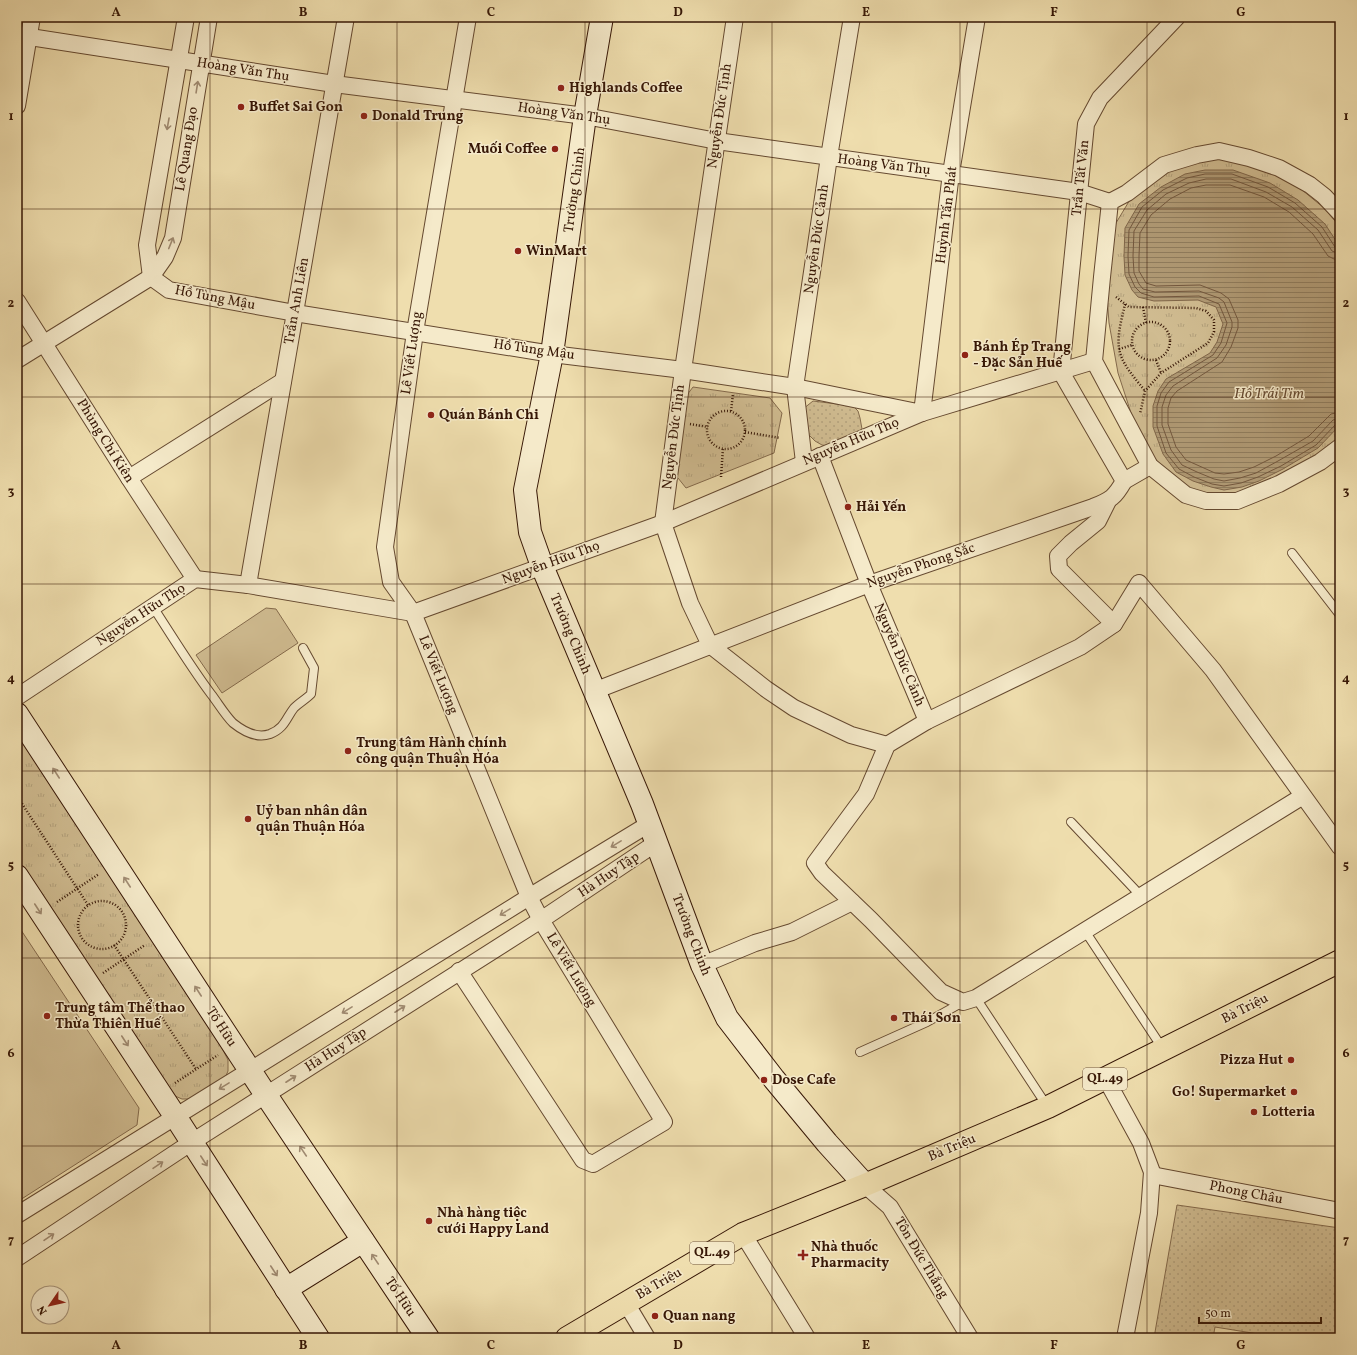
<svg xmlns="http://www.w3.org/2000/svg" width="1357" height="1355" font-family="Vollkorn,serif">
	<defs>
		<pattern id="grass-dots" width="8" height="8" patternUnits="userSpaceOnUse"><rect width="8" height="8" fill="#d0bc91"/><path d="M2 2h.1M6 6h.1" fill="none" stroke="#b3a17c" stroke-width="1.8" stroke-linecap="round"/></pattern>
		<pattern id="park-tufts" width="24" height="20" patternUnits="userSpaceOnUse"><rect width="24" height="20" fill="#d0bc91"/><path d="M3 7l-1-3M5 7V3M7 7l1-3M15 17l-1-3M17 17v-4M19 17l1-3" fill="none" stroke="#b3a17c"/></pattern>
		<pattern id="water-rules" width="6" height="5" patternUnits="userSpaceOnUse"><rect width="6" height="5" fill="#b09a75"/><path d="M0 2.5h6" fill="none" stroke="#907d5e"/></pattern>
	</defs>
	<rect width="100%" height="100%" fill="#efdeae"/>
	<filter id="stains"><feTurbulence type="fractalNoise" baseFrequency=".005" numOctaves="4"/><feColorMatrix values="0 0 0 0 .2 0 0 0 0 .09 0 0 0 0 .02 0 0 0 .5 -.17"/></filter>
	<radialGradient id="worn" r=".72"><stop offset=".6" stop-color="#630" stop-opacity="0"/><stop offset="1" stop-color="#630" stop-opacity=".3"/></radialGradient>
	<!-- grass -->
	<g fill="url(#grass-dots)" stroke="#846a4c">
		<polygon points="813,401 853,406 858,411 860,418 862,429 860,433 828,446 822,445 815,441 808,434 803,409"/>
		<polygon points="1177,1205 1340,1228 1340,1338 1283,1338 1215,1327 1213,1338 1154,1338"/>
	</g>
	<!-- park -->
	<g fill="url(#park-tufts)" stroke="#846a4c">
		<polygon points="1221,159 1253,164 1296,185 1324,208 1340,227 1340,437 1304,465 1239,493 1214,495 1190,489 1168,476 1152,456 1133,419 1118,373 1109,323 1107,296 1111,237 1116,223 1131,198 1165,172 1206,160"/>
		<polygon points="693,387 770,398 782,413 774,453 686,488 674,473 684,399"/>
		<polygon points="17,734 222,1048 228,1060 228,1071 225,1078 190,1099 182,1099 175,1096 169,1090 17,858"/>
	</g>
	<!-- pitch -->
	<g fill="#d0bc91" stroke="#846a4c">
		<polygon points="266,608 276,609 298,643 222,693 196,655"/>
		<polygon points="17,924 139,1108 137,1125 20,1200 17,1200"/>
	</g>
	<!-- water -->
	<polygon fill="url(#water-rules)" stroke="#806649" points="1205,170 1233,170 1270,183 1298,200 1325,224 1340,247 1340,425 1318,448 1283,469 1259,481 1242,487 1224,490 1211,487 1193,481 1176,472 1163,454 1153,427 1153,406 1158,391 1166,379 1210,353 1217,342 1223,324 1216,307 1198,300 1154,301 1138,297 1132,290 1125,275 1124,256 1125,228 1139,204 1161,187 1185,174"/>
	<g fill="none" stroke-linecap="round" stroke-linejoin="round">
		<!-- shore -->
		<g stroke="#74583e" stroke-width="1">
			<polyline points="1340,249 1335,247 1322,227 1295,203 1268,187 1232,174 1205,174 1187,178 1163,190 1142,207 1129,230 1128,256 1129,274 1135,287 1141,293 1154,297 1199,296 1219,304 1227,323 1221,343 1213,355 1169,382 1161,393 1157,406 1157,426 1166,453 1179,469 1194,477 1212,484 1224,486 1241,483 1258,477 1281,466 1316,445 1336,424 1340,423"/>
			<polyline points="1340,254 1332,251 1318,230 1292,207 1266,192 1231,179 1206,179 1189,183 1166,194 1147,210 1134,231 1133,256 1134,273 1139,284 1143,289 1155,292 1199,291 1219,298 1224,302 1232,322 1232,327 1226,345 1217,358 1173,386 1166,395 1162,407 1162,425 1171,450 1182,465 1197,472 1214,479 1224,481 1240,478 1256,473 1278,461 1313,441 1333,420 1340,418"/>
			<polyline points="1340,260 1334,259 1328,256 1313,234 1289,212 1264,197 1230,185 1206,185 1191,188 1170,199 1151,215 1140,233 1139,256 1139,271 1146,283 1156,286 1200,285 1221,293 1229,299 1238,320 1238,328 1231,347 1222,362 1177,391 1171,398 1168,408 1168,424 1176,447 1186,460 1215,473 1224,474 1239,472 1254,467 1276,456 1309,436 1331,414 1340,412"/>
		</g>
		<defs>
			<g id="lane">
				<polyline points="1292,553 1340,615"/>
				<path d="M 153,607 C 172,636 190,666 211,694 C 218,703 225,715 233,723 C 243,731 256,739 270,734 C 285,728 286,718 294,708 C 299,703 306,699 311,694 L 314,668 L 303,648"/>
				<polyline points="1071,822 1141,896"/>
				<polyline points="1085,931 1163,1049"/>
				<polyline points="976,998 1047,1106"/>
				<polyline points="860,1052 927,1022 963,1002"/>
			</g>
			<g id="street">
				<polyline points="735,17 683,370 663,523 690,603 710,645 766,689 794,708 851,735 887,745"/>
				<polyline points="17,35 334,84 585,116 717,141 1079,192 1110,202"/>
				<polyline points="17,106 32,17"/>
				<polyline points="1340,213 1324,196 1310,185 1279,168 1249,158 1219,151 1197,155 1164,165 1127,193 1110,202 1102,277 1094,361 1150,466 1186,495 1206,501 1237,501 1279,484 1320,462 1340,447"/>
				<polyline points="151,277 169,290 295,313 552,354 683,370 795,387 922,413 951,173 977,17"/>
				<polyline points="151,277 147,245 186,17"/>
				<polyline points="17,301 129,478 195,579"/>
				<polyline points="17,360 151,277 165,257 173,238 209,17"/>
				<polyline points="820,456 869,584 927,721"/>
				<polyline points="804,462 795,387 829,157 852,17"/>
				<polyline points="129,478 283,381"/>
				<polyline points="1124,481 1150,466"/>
				<polyline points="1108,501 1098,521 1071,543 1058,556 1059,569 1114,624"/>
				<polyline points="248,585 346,17"/>
				<path d="M 594,691 L 869,584 L 1093,507 C 1111,500 1115,497 1124,481 L 1061,372 L 1086,124 L 1100,98 L 1177,17"/>
				<polyline points="17,697 195,579 248,585 413,613 663,523 922,413 1094,361"/>
				<polyline points="1303,796 976,998 963,1002 941,992 871,920 822,873 815,863 866,794 887,745 927,721 1080,647 1114,624 1139,583 1213,670 1340,847"/>
				<polyline points="702,965 755,943 792,932 852,902"/>
				<polyline points="459,971 583,1160 593,1164 664,1122 541,920 529,897 413,613 391,582 385,547 415,332 468,17"/>
				<polyline points="1106,1079 1141,1143 1152,1172 1149,1213 1125,1338"/>
				<polyline points="1152,1175 1340,1211"/>
				<polyline points="865,1185 890,1207 970,1338"/>
				<polyline points="17,1215 529,897 649,824"/>
				<polyline points="743,1234 807,1338"/>
				<polyline points="17,1258 192,1142 541,920 656,843"/>
				<polyline points="626,1303 647,1338"/>
			</g>
			<g id="secondary">
				<polyline points="602,17 585,116 552,354 525,490 530,532 542,566 642,804 702,965 727,1018 774,1079 827,1143 865,1185"/>
				<polyline points="17,714 266,1095 428,1338"/>
				<polyline points="17,876 175,1116 318,1338"/>
				<polyline points="286,1289 363,1241"/>
			</g>
			<polyline id="highway" points="567,1338 743,1234 865,1185 1048,1107 1340,961"/>
		</defs>
		<!-- lane casing -->
		<use href="#lane" stroke="#654930" stroke-width="10"/>
		<!-- street casing -->
		<use href="#street" stroke="#654930" stroke-width="18"/>
		<!-- secondary casing -->
		<use href="#secondary" stroke="#371706" stroke-width="24"/>
		<!-- highway casing -->
		<use href="#highway" stroke="#371706" stroke-width="24"/>
		<!-- path -->
		<g stroke="#371706" stroke-width="2.5" stroke-dasharray="1 2" stroke-linecap="butt">
			<polyline points="1116,297 1129,307 1196,308 1206,311 1214,320 1214,332 1208,343 1161,373 1145,391 1140,414"/>
			<path d="M 1125,304 C 1122,318 1117,334 1119,348 C 1121,364 1136,379 1145,391"/>
			<polyline points="1143,307 1146,323"/>
			<circle cx="1151" cy="341" r="19"/>
			<polyline points="1119,349 1132,345"/>
			<polyline points="1156,360 1161,373"/>
			<polyline points="731,411 733,394"/>
			<circle cx="726" cy="430" r="19"/>
			<polyline points="690,424 708,427"/>
			<polyline points="745,432 780,438"/>
			<polyline points="721,477 723,448"/>
			<polyline points="17,796 88,905"/>
			<circle cx="102" cy="925" r="24"/>
			<polyline points="57,902 99,874"/>
			<polyline points="114,945 196,1069"/>
			<polyline points="103,973 145,945"/>
			<polyline points="175,1083 218,1055"/>
		</g>
		<!-- lane -->
		<use href="#lane" stroke="#f5eaca" stroke-width="8"/>
		<!-- street -->
		<use href="#street" stroke="#f5eaca" stroke-width="16"/>
		<!-- secondary -->
		<use href="#secondary" stroke="#f5eaca" stroke-width="22"/>
		<!-- highway -->
		<use href="#highway" stroke="#efdeae" stroke-width="22"/>
	</g>
	<!-- one-way arrows -->
	<defs><path id="oneway-shaft" d="M-6 0H5M1.5-3L5.5 0L1.5 3" fill="none" stroke-width="1.6" stroke-linecap="round" stroke-linejoin="round"/></defs>
	<g stroke="#a08b72">
		<use href="#oneway-shaft" transform="translate(197 87) rotate(-81)"/>
		<use href="#oneway-shaft" transform="translate(168 124) rotate(100)"/>
		<use href="#oneway-shaft" transform="translate(171 243) rotate(-68)"/>
		<use href="#oneway-shaft" transform="translate(56 773) rotate(-123)"/>
		<use href="#oneway-shaft" transform="translate(616 844) rotate(149)"/>
		<use href="#oneway-shaft" transform="translate(127 882) rotate(-123)"/>
		<use href="#oneway-shaft" transform="translate(38 909) rotate(57)"/>
		<use href="#oneway-shaft" transform="translate(505 912) rotate(148)"/>
		<use href="#oneway-shaft" transform="translate(198 991) rotate(-123)"/>
		<use href="#oneway-shaft" transform="translate(400 1009) rotate(-33)"/>
		<use href="#oneway-shaft" transform="translate(347 1010) rotate(148)"/>
		<use href="#oneway-shaft" transform="translate(125 1041) rotate(57)"/>
		<use href="#oneway-shaft" transform="translate(291 1079) rotate(-33)"/>
		<use href="#oneway-shaft" transform="translate(224 1086) rotate(148)"/>
		<use href="#oneway-shaft" transform="translate(303 1151) rotate(-124)"/>
		<use href="#oneway-shaft" transform="translate(204 1161) rotate(57)"/>
		<use href="#oneway-shaft" transform="translate(158 1165) rotate(-34)"/>
		<use href="#oneway-shaft" transform="translate(49 1237) rotate(-34)"/>
		<use href="#oneway-shaft" transform="translate(375 1259) rotate(-124)"/>
		<use href="#oneway-shaft" transform="translate(274 1271) rotate(57)"/>
	</g>
	<!-- grid -->
	<path fill="none" stroke="#371706" stroke-width="1" stroke-opacity="0.55" d="M 210,17 L 210,1338M 397,17 L 397,1338M 585,17 L 585,1338M 772,17 L 772,1338M 960,17 L 960,1338M 1147,17 L 1147,1338M 17,209 L 1340,209M 17,397 L 1340,397M 17,584 L 1340,584M 17,771 L 1340,771M 17,958 L 1340,958M 17,1146 L 1340,1146"/>
	<!-- markers -->
	<g fill="#8f2418" stroke="#f5eaca" stroke-width="1.5">
		<circle cx="561" cy="88" r="4"/>
		<circle cx="241" cy="107" r="4"/>
		<circle cx="364" cy="116" r="4"/>
		<circle cx="555" cy="149" r="4"/>
		<circle cx="518" cy="251" r="4"/>
		<circle cx="965" cy="355" r="4"/>
		<circle cx="431" cy="415" r="4"/>
		<circle cx="848" cy="507" r="4"/>
		<circle cx="348" cy="751" r="4"/>
		<circle cx="248" cy="819" r="4"/>
		<circle cx="47" cy="1016" r="4"/>
		<circle cx="894" cy="1018" r="4"/>
		<circle cx="1291" cy="1060" r="4"/>
		<circle cx="764" cy="1080" r="4"/>
		<circle cx="1294" cy="1092" r="4"/>
		<circle cx="1254" cy="1112" r="4"/>
		<circle cx="429" cy="1221" r="4"/>
		<path d="M801 1249h4v4h4v4h-4v4h-4v-4h-4v-4h4z"/>
		<circle cx="655" cy="1316" r="4"/>
	</g>
	<g text-anchor="middle" dominant-baseline="central" stroke-width="3" stroke-linejoin="round" paint-order="stroke">
		<!-- shield labels -->
		<g fill="#f5eaca" stroke="#705641" stroke-width="1">
			<rect x="1083" y="1068" width="44" height="22" rx="3"/>
			<rect x="690" y="1242" width="44" height="22" rx="3"/>
		</g>
		<g font-size="13" font-weight="bold" fill="#371706">
			<text x="1105" y="1079">QL.49</text>
			<text x="712" y="1253">QL.49</text>
		</g>
		<!-- street labels -->
		<g font-size="14" fill="#371706" stroke="#f5eaca">
			<text transform="translate(243 70) rotate(9)">Hoàng Văn Thụ</text>
			<text transform="translate(564 114) rotate(8)">Hoàng Văn Thụ</text>
			<text transform="translate(720 116) rotate(-82)">Nguyễn Đức Tịnh</text>
			<text transform="translate(187 149) rotate(-81)">Lê Quang Đạo</text>
			<text transform="translate(884 165) rotate(7)">Hoàng Văn Thụ</text>
			<text transform="translate(1081 178) rotate(-84)">Trần Tất Văn</text>
			<text transform="translate(575 190) rotate(-82)">Trường Chinh</text>
			<text transform="translate(947 215) rotate(-83)">Huỳnh Tấn Phát</text>
			<text transform="translate(817 239) rotate(-82)">Nguyễn Đức Cảnh</text>
			<text transform="translate(215 298) rotate(11)">Hồ Tùng Mậu</text>
			<text transform="translate(297 301) rotate(-80)">Trần Anh Liên</text>
			<text transform="translate(534 350) rotate(8)">Hồ Tùng Mậu</text>
			<text transform="translate(412 353) rotate(-82)">Lê Viết Lượng</text>
			<text transform="translate(674 437) rotate(-83)">Nguyễn Đức Tịnh</text>
			<text transform="translate(105 441) rotate(58)">Phùng Chí Kiên</text>
			<text transform="translate(851 442) rotate(-23)">Nguyễn Hữu Thọ</text>
			<text transform="translate(551 563) rotate(-20)">Nguyễn Hữu Thọ</text>
			<text transform="translate(921 566) rotate(-19)">Nguyễn Phong Sắc</text>
			<text transform="translate(141 615) rotate(-33)">Nguyễn Hữu Thọ</text>
			<text transform="translate(570 634) rotate(67)">Trường Chinh</text>
			<text transform="translate(899 655) rotate(67)">Nguyễn Đức Cảnh</text>
			<text transform="translate(438 675) rotate(68)">Lê Viết Lượng</text>
			<text transform="translate(609 875) rotate(-34)">Hà Huy Tập</text>
			<text transform="translate(691 935) rotate(69)">Trường Chinh</text>
			<text transform="translate(571 970) rotate(59)">Lê Viết Lượng</text>
			<text transform="translate(1245 1009) rotate(-27)">Bà Triệu</text>
			<text transform="translate(221 1027) rotate(57)">Tố Hữu</text>
			<text transform="translate(336 1050) rotate(-33)">Hà Huy Tập</text>
			<text transform="translate(952 1148) rotate(-23)">Bà Triệu</text>
			<text transform="translate(1246 1193) rotate(11)">Phong Châu</text>
			<text transform="translate(921 1258) rotate(59)">Tôn Đức Thắng</text>
			<text transform="translate(659 1284) rotate(-30)">Bà Triệu</text>
			<text transform="translate(400 1297) rotate(56)">Tố Hữu</text>
		</g>
		<!-- poi labels -->
		<g font-size="14" font-weight="bold" fill="#371706" stroke="#f5eaca" text-anchor="start">
			<text x="569" y="88">Highlands Coffee</text>
			<text x="249" y="107">Buffet Sai Gon</text>
			<text x="372" y="116">Donald Trung</text>
			<text x="547" y="149" text-anchor="end">Muối Coffee</text>
			<text x="526" y="251">WinMart</text>
			<text x="973" y="347">Bánh Ép Trang<tspan x="973" dy="16">- Đặc Sản Huế</tspan></text>
			<text x="439" y="415">Quán Bánh Chi</text>
			<text x="856" y="507">Hải Yến</text>
			<text x="356" y="743">Trung tâm Hành chính<tspan x="356" dy="16">công quận Thuận Hóa</tspan></text>
			<text x="256" y="811">Uỷ ban nhân dân<tspan x="256" dy="16">quận Thuận Hóa</tspan></text>
			<text x="55" y="1008">Trung tâm Thể thao<tspan x="55" dy="16">Thừa Thiên Huế</tspan></text>
			<text x="902" y="1018">Thái Sơn</text>
			<text x="1283" y="1060" text-anchor="end">Pizza Hut</text>
			<text x="772" y="1080">Dose Cafe</text>
			<text x="1286" y="1092" text-anchor="end">Go! Supermarket</text>
			<text x="1262" y="1112">Lotteria</text>
			<text x="437" y="1213">Nhà hàng tiệc<tspan x="437" dy="16">cưới Happy Land</tspan></text>
			<text x="811" y="1247">Nhà thuốc<tspan x="811" dy="16">Pharmacity</tspan></text>
			<text x="663" y="1316">Quan nang</text>
		</g>
		<!-- water labels -->
		<g font-size="15" font-style="italic" fill="#674b32" stroke="#f5eaca">
			<text x="1269" y="394">Hồ Trái Tim</text>
		</g>
	</g>
	<!-- margin -->
	<rect width="1357" height="1355" fill="none" stroke="#efdeae" stroke-width="44"/>
	<!-- north arrow -->
	<g transform="translate(50 1305) rotate(236)"><circle r="19" fill="#f5eaca" stroke="#a9967c"/>
	<path d="M0-3L7 15L0 10L-7 15Z" fill="#8f2418"/>
	<text y="-6" font-size="11" font-weight="bold" text-anchor="middle" fill="#371706">N</text>
	</g>
	<!-- scale -->
	<path d="M1199 1317v6h122v-6" fill="none" stroke="#371706" stroke-width="2"/>
	<text x="1205" y="1317" font-size="12" fill="#371706" stroke="#f5eaca" stroke-width="3" paint-order="stroke">50 m</text>
	<rect x="22" y="22" width="1313" height="1311" fill="none" stroke="#371706" stroke-width="1.5"/>
	<g font-size="13" text-anchor="middle" font-weight="bold" fill="#371706">
		<text x="116" y="16">A</text>
		<text x="303" y="16">B</text>
		<text x="491" y="16">C</text>
		<text x="678" y="16">D</text>
		<text x="866" y="16">E</text>
		<text x="1054" y="16">F</text>
		<text x="1241" y="16">G</text>
		<text x="11" y="120">1</text>
		<text x="1346" y="120">1</text>
		<text x="11" y="307">2</text>
		<text x="1346" y="307">2</text>
		<text x="11" y="495">3</text>
		<text x="1346" y="495">3</text>
		<text x="11" y="682">4</text>
		<text x="1346" y="682">4</text>
		<text x="11" y="869">5</text>
		<text x="1346" y="869">5</text>
		<text x="11" y="1057">6</text>
		<text x="1346" y="1057">6</text>
		<text x="11" y="1244">7</text>
		<text x="1346" y="1244">7</text>
		<text x="116" y="1349">A</text>
		<text x="303" y="1349">B</text>
		<text x="491" y="1349">C</text>
		<text x="678" y="1349">D</text>
		<text x="866" y="1349">E</text>
		<text x="1054" y="1349">F</text>
		<text x="1241" y="1349">G</text>
	</g>
	<rect width="100%" height="100%" filter="url(#stains)"/>
	<rect width="100%" height="100%" fill="url(#worn)"/>
</svg>
